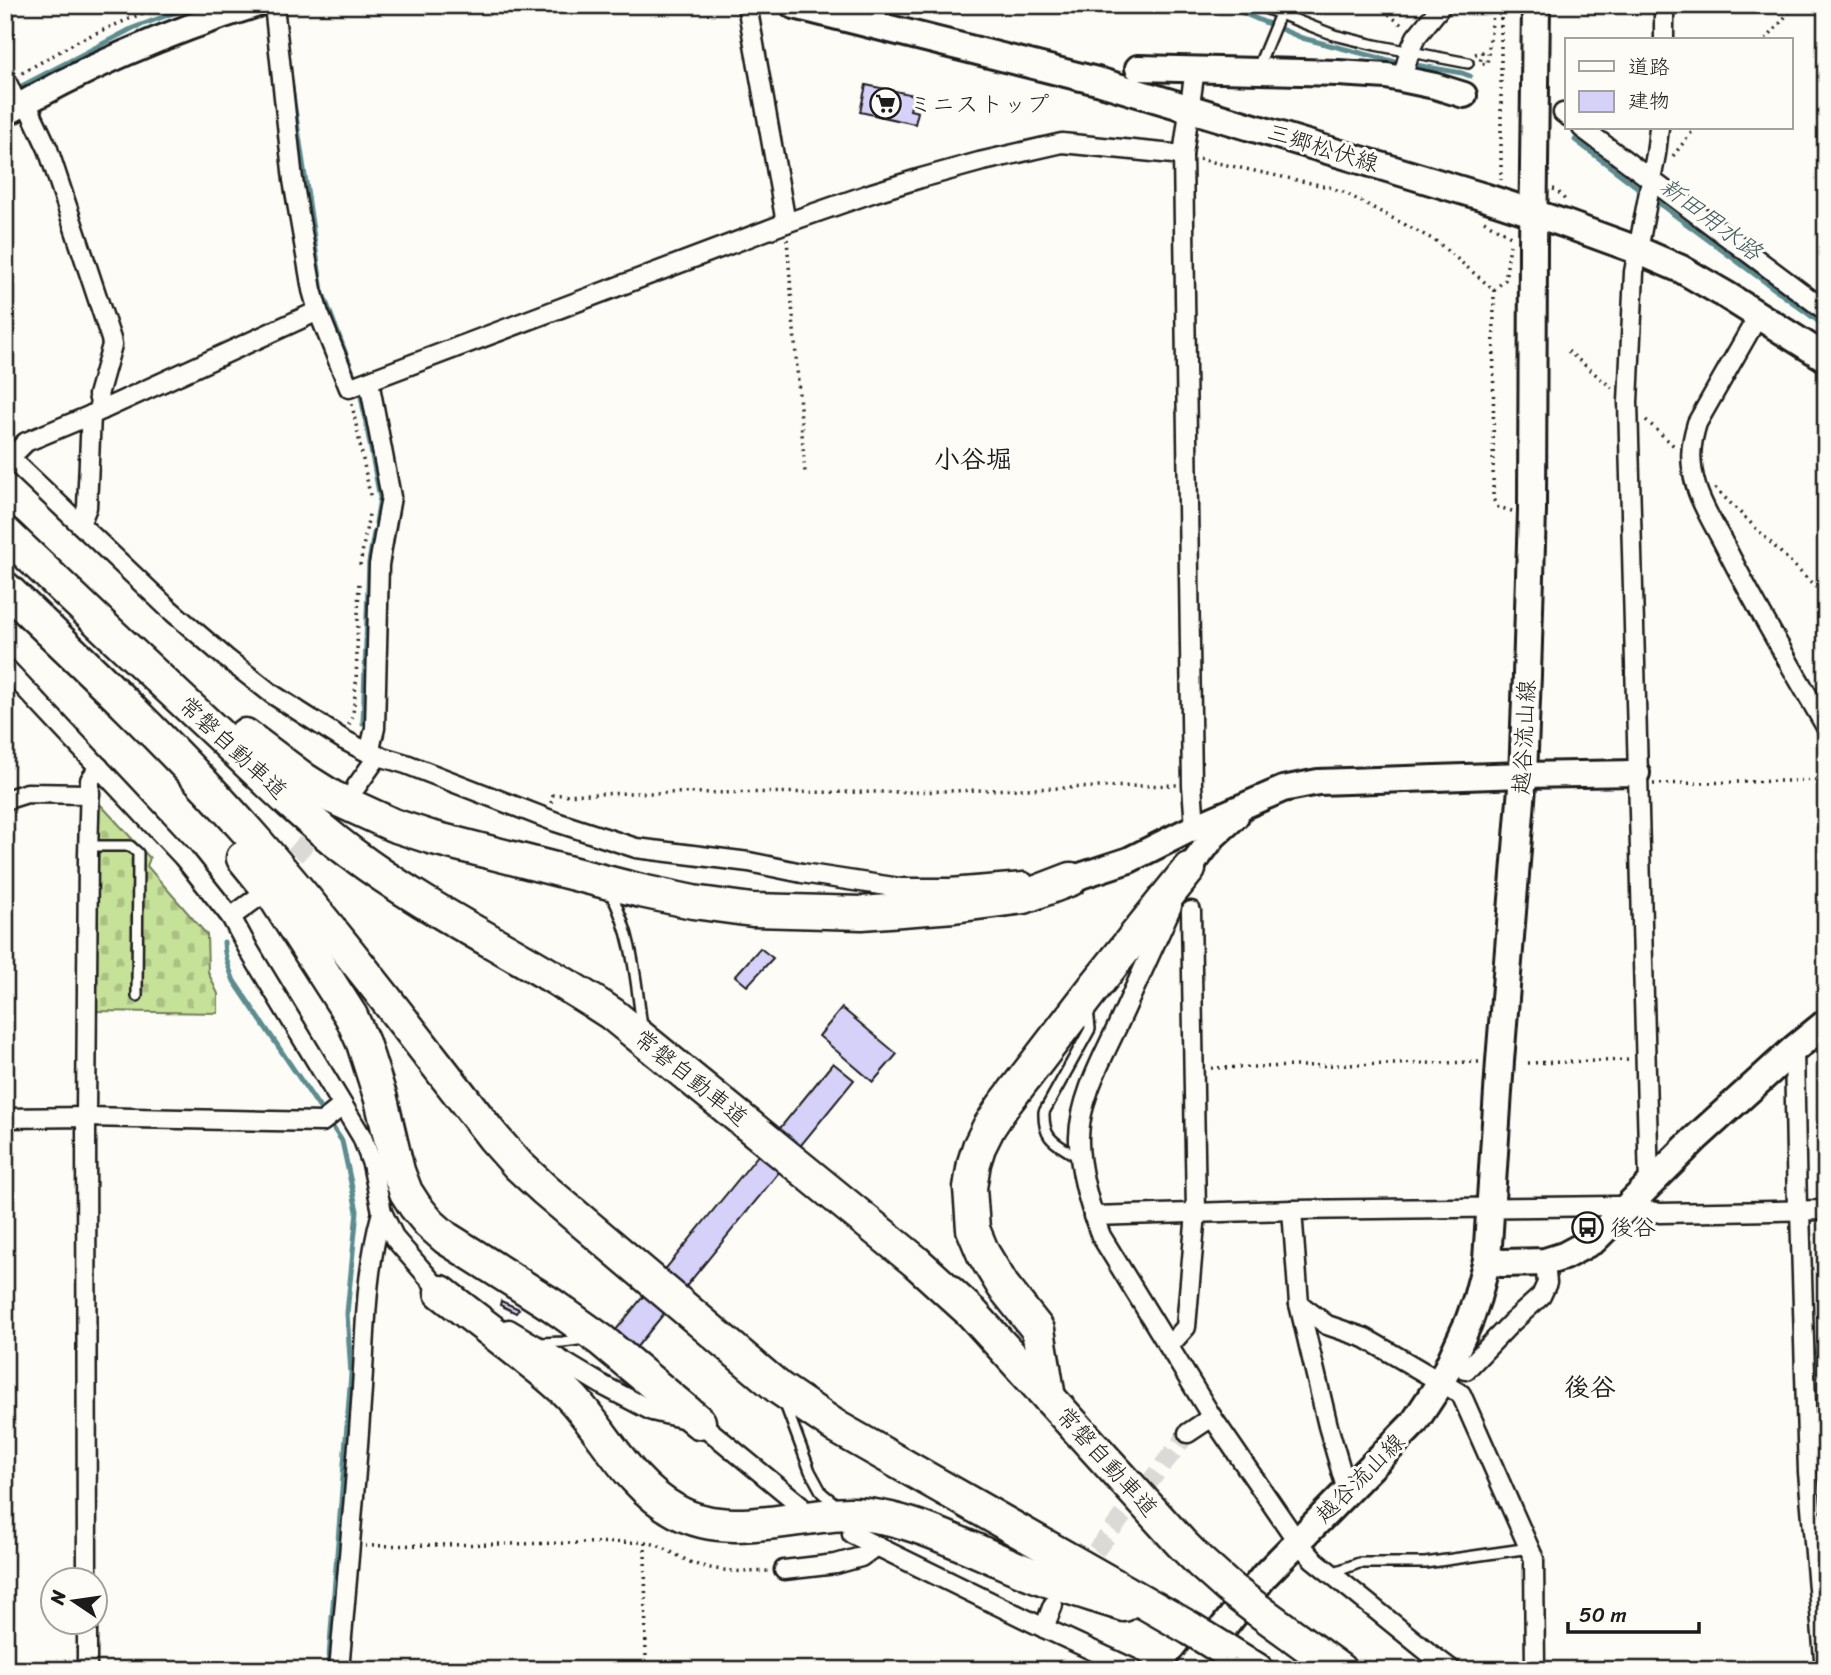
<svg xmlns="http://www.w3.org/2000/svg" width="1831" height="1675" font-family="Sriracha,'Klee One',sans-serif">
	<defs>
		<pattern id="cemetery-stones" width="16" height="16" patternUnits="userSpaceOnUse" patternTransform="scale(1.75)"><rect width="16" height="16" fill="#c6e299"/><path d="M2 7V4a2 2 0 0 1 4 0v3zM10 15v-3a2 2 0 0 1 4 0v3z" fill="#aac183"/></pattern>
	</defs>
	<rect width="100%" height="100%" fill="#fdfcf7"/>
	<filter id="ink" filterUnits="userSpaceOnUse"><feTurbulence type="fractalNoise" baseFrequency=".0143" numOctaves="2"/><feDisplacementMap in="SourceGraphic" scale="14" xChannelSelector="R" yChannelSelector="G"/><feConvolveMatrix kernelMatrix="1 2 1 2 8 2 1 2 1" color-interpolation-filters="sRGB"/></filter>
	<g filter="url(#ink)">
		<!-- cemetery -->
		<polygon fill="url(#cemetery-stones)" stroke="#717f5a" stroke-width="2" points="99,803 150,858 147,866 207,935 208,972 218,994 218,1013 96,1011"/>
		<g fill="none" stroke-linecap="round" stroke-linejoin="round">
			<!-- stream -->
			<g stroke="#5b8c8f" stroke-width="5">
				<polyline points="1224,5 1302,38 1392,61 1462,73 1470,76"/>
				<polyline points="289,68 322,291 355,378"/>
				<polyline points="14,90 133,28 195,5"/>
				<polyline points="1575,140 1645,193"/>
				<polyline points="1653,199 1826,327"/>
				<polyline points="361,396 380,498 376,523"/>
				<polyline points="363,723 369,562 374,533"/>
				<path d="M 224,942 C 224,956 229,968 234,981 L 342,1141 L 357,1211 L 347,1313 L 351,1374 L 328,1670"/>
			</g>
		</g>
		<!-- building -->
		<g fill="#d5d1f9" stroke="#1c1c1c" stroke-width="2">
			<polygon points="866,85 914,95 910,110 918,112 915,124 860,112"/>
			<polygon points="760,948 773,958 747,986 735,976"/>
			<polygon points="842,1008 897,1054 873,1082 819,1036"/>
			<polygon points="833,1063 854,1080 636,1348 615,1331"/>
			<polygon points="501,1301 519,1309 516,1313 500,1305"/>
		</g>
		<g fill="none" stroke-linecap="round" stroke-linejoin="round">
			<!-- street-tunnel -->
			<g stroke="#dbdad6" stroke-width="18" stroke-dasharray="18 9" stroke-linecap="butt">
				<polyline points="277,876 346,798"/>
				<polyline points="1079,1572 1188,1433"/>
			</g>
			<defs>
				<g id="lane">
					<polyline points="1257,5 1334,35 1375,45 1468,63"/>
					<polyline points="1260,68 1261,60 1280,14"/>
					<polyline points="88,846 130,846 138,853 137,996"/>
					<path d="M 610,892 C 633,935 636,981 642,1027"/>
					<path d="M 1079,1158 C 1057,1143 1043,1142 1044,1112 L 1090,1029 L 1088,1009"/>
					<polyline points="540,1343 563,1342 585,1339"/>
					<polyline points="785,1404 810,1471 822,1493 839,1507"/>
					<polyline points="1332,1573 1359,1563 1425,1563 1530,1548"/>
				</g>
				<g id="street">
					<polyline points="274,5 293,180 312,290 318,311 349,388 786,223 872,193 921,178 979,162 1062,143 1183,155"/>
					<polyline points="747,5 786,223"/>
					<polyline points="1664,40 1664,5"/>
					<polyline points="1195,69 1183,155 1192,785 1195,827"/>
					<polyline points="5,78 18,107"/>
					<polyline points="1402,79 1410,50 1416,37 1442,5"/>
					<polyline points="26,102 48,149 111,339 112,345 98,395 102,410"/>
					<polyline points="1563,113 1567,116"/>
					<polyline points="1582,128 1826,311"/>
					<path d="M 1758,316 L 1697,423 C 1690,446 1689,462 1696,486 C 1701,505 1717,530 1726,548 C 1757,609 1792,668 1826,727"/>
					<polyline points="5,453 168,608 226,658 272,694 344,740 369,753 406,764 556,822 636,848 749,862 802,873 900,888 950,888 1024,882"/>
					<polyline points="10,458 26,442 91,415 318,311"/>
					<polyline points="80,524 87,507 91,415"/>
					<polyline points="5,667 183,857 231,917 250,952 362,1137 372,1164 382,1212 395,1239 441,1292 447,1296"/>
					<polyline points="369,753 375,728 379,565 391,497 369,381"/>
					<polyline points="356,787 378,756"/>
					<polyline points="5,800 27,793 90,794"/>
					<path d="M 1172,906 C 1154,946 1135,987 1117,1027 C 1101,1061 1080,1099 1079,1137 C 1078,1166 1090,1209 1101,1236 L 1212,1417 L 1297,1541 L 1313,1559 L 1428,1652 L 1452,1670"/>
					<polyline points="231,917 257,898"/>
					<polyline points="1794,1049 1797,1210"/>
					<polyline points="5,1118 86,1117 322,1122 342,1106"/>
					<polyline points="1649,1185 1628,402 1634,272 1656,154 1659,128"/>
					<polyline points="1292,1210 1299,1304 1328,1426 1347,1491"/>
					<polyline points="1800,1210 1808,1472 1825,1670"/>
					<polyline points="1093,1216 1292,1210 1616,1206 1627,1206 1660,1213 1826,1210"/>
					<polyline points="1299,1304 1327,1325 1365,1338 1461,1394 1534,1559 1535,1670"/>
					<polyline points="509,1329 604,1386 652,1411 699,1422 799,1504"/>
					<polyline points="1169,1346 1186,1327 1196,1213 1191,911"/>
					<polyline points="1466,1370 1511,1323 1541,1296 1547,1283 1545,1262"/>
					<polyline points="1188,1433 1212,1417"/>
					<polyline points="852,1534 1044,1628 1135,1670"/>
					<polyline points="784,1570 836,1564 861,1557 876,1546"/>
					<polyline points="87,1580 86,1117 88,855 90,780 99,767"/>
					<polyline points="87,1622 87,1670"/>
					<polyline points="1044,1628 1053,1605"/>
					<path d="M 339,1670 C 347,1581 355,1492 361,1403 C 366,1337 364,1276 382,1212"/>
				</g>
				<g id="secondary">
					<polyline points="1138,68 1338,73 1387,76 1435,86 1464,95"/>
					<path d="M 5,114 C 84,68 168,32 255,5"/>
					<polyline points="1189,869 1214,836 1236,816"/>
					<polyline points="1071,879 1129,860 1195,827 1283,789 1318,782 1523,775 1637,773"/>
				</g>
				<g id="primary">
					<polyline points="794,5 1101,82 1484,197 1563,223 1637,250 1681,269 1726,295 1826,358"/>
					<polyline points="1487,1260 1502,1263 1545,1262 1564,1256 1594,1240 1695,1139 1794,1049 1826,1023"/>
					<polyline points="1190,1670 1265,1575 1414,1423 1441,1382 1469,1321 1477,1298 1487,1260 1500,1061 1523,775 1527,675 1532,511 1533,245 1536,5"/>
				</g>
				<g id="highway">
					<path d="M 5,533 C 75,600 146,667 217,733 C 260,774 303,817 351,853 C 432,914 527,957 612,1014 L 915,1261 L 972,1313 L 1181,1543 L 1200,1562 L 1228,1587"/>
					<path d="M 5,588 C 88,667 171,746 248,832 C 335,930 413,1035 494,1138 L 518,1165 L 545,1190 L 779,1388 L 838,1428 L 1191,1629"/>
					<polyline points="245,735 305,780 332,797 393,825 430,837 641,891 693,902 752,910 862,913 954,906 1024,897 1071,879"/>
					<polyline points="243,858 274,896 351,1016 363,1043 381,1099 398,1171 406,1192 415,1206 429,1223 446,1238 552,1305 601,1340 699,1422"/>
					<path d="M 441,1292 C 466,1312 492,1331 517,1351 C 536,1366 557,1381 573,1399 C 607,1437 630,1486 676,1511 C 727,1540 795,1515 849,1514 C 909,1513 978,1554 1034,1575 C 1063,1587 1094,1595 1124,1605"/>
					<polyline points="1049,1398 1038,1330 1003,1286 983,1253 973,1229 970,1188 974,1163 979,1147 989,1127 1003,1106 1096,985 1189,869"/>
					<polyline points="1258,1610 1340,1670"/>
					<polyline points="1225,1650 1257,1670"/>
				</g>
			</defs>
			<!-- lane casing -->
			<use href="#lane" stroke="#1c1c1c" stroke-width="14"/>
			<!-- street casing -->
			<use href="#street" stroke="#1c1c1c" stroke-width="23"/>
			<!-- secondary casing -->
			<use href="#secondary" stroke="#1c1c1c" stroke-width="30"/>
			<!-- primary casing -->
			<use href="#primary" stroke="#1c1c1c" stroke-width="32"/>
			<!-- highway casing -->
			<use href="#highway" stroke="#1c1c1c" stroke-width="37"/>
			<!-- path -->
			<g stroke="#1c1c1c" stroke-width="3.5" stroke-dasharray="2 5" stroke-linecap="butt">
				<polyline points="1378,5 1403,26"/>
				<polyline points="1492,5 1493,14 1501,14 1501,180"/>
				<polyline points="1766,40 1795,5"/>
				<polyline points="1475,54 1482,52 1480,63 1487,64 1493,14"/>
				<polyline points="22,73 80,40 162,5"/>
				<polyline points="1673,156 1695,128"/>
				<polyline points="1199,159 1329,187 1343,192 1436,241 1494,290 1493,499 1498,507 1512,511"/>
				<polyline points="1553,189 1557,190 1565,200"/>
				<polyline points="1484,221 1514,238"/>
				<polyline points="787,239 805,472"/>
				<polyline points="1494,290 1505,280 1510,245"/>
				<polyline points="1568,351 1612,388"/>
				<polyline points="352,404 371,500"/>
				<polyline points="1646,420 1674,446"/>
				<polyline points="1715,488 1826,597"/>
				<polyline points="360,565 369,514"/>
				<polyline points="349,725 353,714 356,684 359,580"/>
				<polyline points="1653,784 1826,780"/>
				<polyline points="551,803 553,795 633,793 908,792 1177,785"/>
				<polyline points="1528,1063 1631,1060"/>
				<polyline points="1211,1068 1479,1062"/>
				<polyline points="645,1542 646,1670"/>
				<path d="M 365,1546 L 645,1542 C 662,1545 675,1555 690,1562 C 711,1571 745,1573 768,1571"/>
			</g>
			<!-- lane -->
			<use href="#lane" stroke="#fdfcf7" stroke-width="9"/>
			<!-- street -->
			<use href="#street" stroke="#fdfcf7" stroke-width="18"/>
			<!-- secondary -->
			<use href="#secondary" stroke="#fdfcf7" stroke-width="24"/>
			<!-- primary -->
			<use href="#primary" stroke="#fdfcf7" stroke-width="26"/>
			<!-- highway -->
			<use href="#highway" stroke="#fdfcf7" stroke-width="32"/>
			<defs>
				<g id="highway-bridge">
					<polyline points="1228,1587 1258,1610"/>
					<polyline points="1191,1629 1225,1650"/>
				</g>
			</defs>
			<!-- highway-bridge casing -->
			<use href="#highway-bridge" stroke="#1c1c1c" stroke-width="37" stroke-linecap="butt"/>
			<!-- highway-bridge -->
			<use href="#highway-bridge" stroke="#fdfcf7" stroke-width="32"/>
		</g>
	</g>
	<!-- icons -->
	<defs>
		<symbol id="supermarket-ring" viewBox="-11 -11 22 22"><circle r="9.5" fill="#fdfcf7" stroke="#1c1c1c" stroke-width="1.5"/><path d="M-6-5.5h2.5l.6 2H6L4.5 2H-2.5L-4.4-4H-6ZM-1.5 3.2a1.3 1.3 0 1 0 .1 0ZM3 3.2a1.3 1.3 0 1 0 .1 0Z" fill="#1c1c1c"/></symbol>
		<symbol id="bus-ring" viewBox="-11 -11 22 22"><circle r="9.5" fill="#fdfcf7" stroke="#1c1c1c" stroke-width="1.5"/><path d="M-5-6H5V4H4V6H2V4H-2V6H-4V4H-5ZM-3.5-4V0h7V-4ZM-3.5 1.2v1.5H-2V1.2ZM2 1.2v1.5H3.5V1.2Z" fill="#1c1c1c"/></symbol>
	</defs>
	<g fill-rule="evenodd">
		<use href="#supermarket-ring" x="868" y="86" width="35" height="35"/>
		<use href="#bus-ring" x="1570" y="1210" width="35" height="35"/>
	</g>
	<g text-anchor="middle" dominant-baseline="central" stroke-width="6" stroke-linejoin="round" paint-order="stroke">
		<!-- poi labels -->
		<g font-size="23" fill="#1c1c1c" stroke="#fdfcf7" text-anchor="start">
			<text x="909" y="104">ミニストップ</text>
			<text x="1610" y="1227">後谷</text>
		</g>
		<!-- street labels -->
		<g font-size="23" fill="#1c1c1c" stroke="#fdfcf7">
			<text transform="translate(1323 148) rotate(17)">三郷松伏線</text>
			<text transform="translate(1524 737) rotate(-87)">越谷流山線</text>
			<text transform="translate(233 748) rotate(43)">常磐自動車道</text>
			<text transform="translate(691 1078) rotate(39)">常磐自動車道</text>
			<text transform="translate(1107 1462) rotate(48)">常磐自動車道</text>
			<text transform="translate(1360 1478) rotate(-45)">越谷流山線</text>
		</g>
		<!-- water labels -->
		<g font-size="24" font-style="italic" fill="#415d5f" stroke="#fdfcf7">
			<text transform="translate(1711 219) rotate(37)">新田用水路</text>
		</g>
		<!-- quarter labels -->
		<g font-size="26" font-weight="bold" fill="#1c1c1c" stroke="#fdfcf7">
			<text x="973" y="459">小谷堀</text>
			<text x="1590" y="1387">後谷</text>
		</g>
	</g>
	<!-- margin -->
	<rect width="1831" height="1675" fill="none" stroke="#fdfcf7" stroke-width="28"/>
	<rect x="14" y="14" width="1803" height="1647" fill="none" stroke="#1c1c1c" stroke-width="2.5" filter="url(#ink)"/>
	<!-- legend -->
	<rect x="1565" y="38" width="228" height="91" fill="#fdfcf7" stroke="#a3a29f" stroke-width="2"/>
	<rect x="1579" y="61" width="35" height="10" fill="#fdfcf7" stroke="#a3a29f" stroke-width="2"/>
	<text x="1628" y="74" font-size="21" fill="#1c1c1c">道路</text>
	<rect x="1579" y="91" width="35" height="21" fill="#d5d1f9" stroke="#a3a29f" stroke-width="2"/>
	<text x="1628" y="108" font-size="21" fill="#1c1c1c">建物</text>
	<!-- north arrow -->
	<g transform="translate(74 1601) rotate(283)"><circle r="33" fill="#fdfcf7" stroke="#a3a29f" stroke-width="2"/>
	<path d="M0-5L12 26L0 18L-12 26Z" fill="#1c1c1c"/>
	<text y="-10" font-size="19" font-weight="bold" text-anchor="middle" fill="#1c1c1c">N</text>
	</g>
	<!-- scale -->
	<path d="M1568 1622v10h131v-10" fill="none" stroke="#1c1c1c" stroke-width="3.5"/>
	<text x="1579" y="1622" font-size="21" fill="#1c1c1c" stroke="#fdfcf7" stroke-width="5" paint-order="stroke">50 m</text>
</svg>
